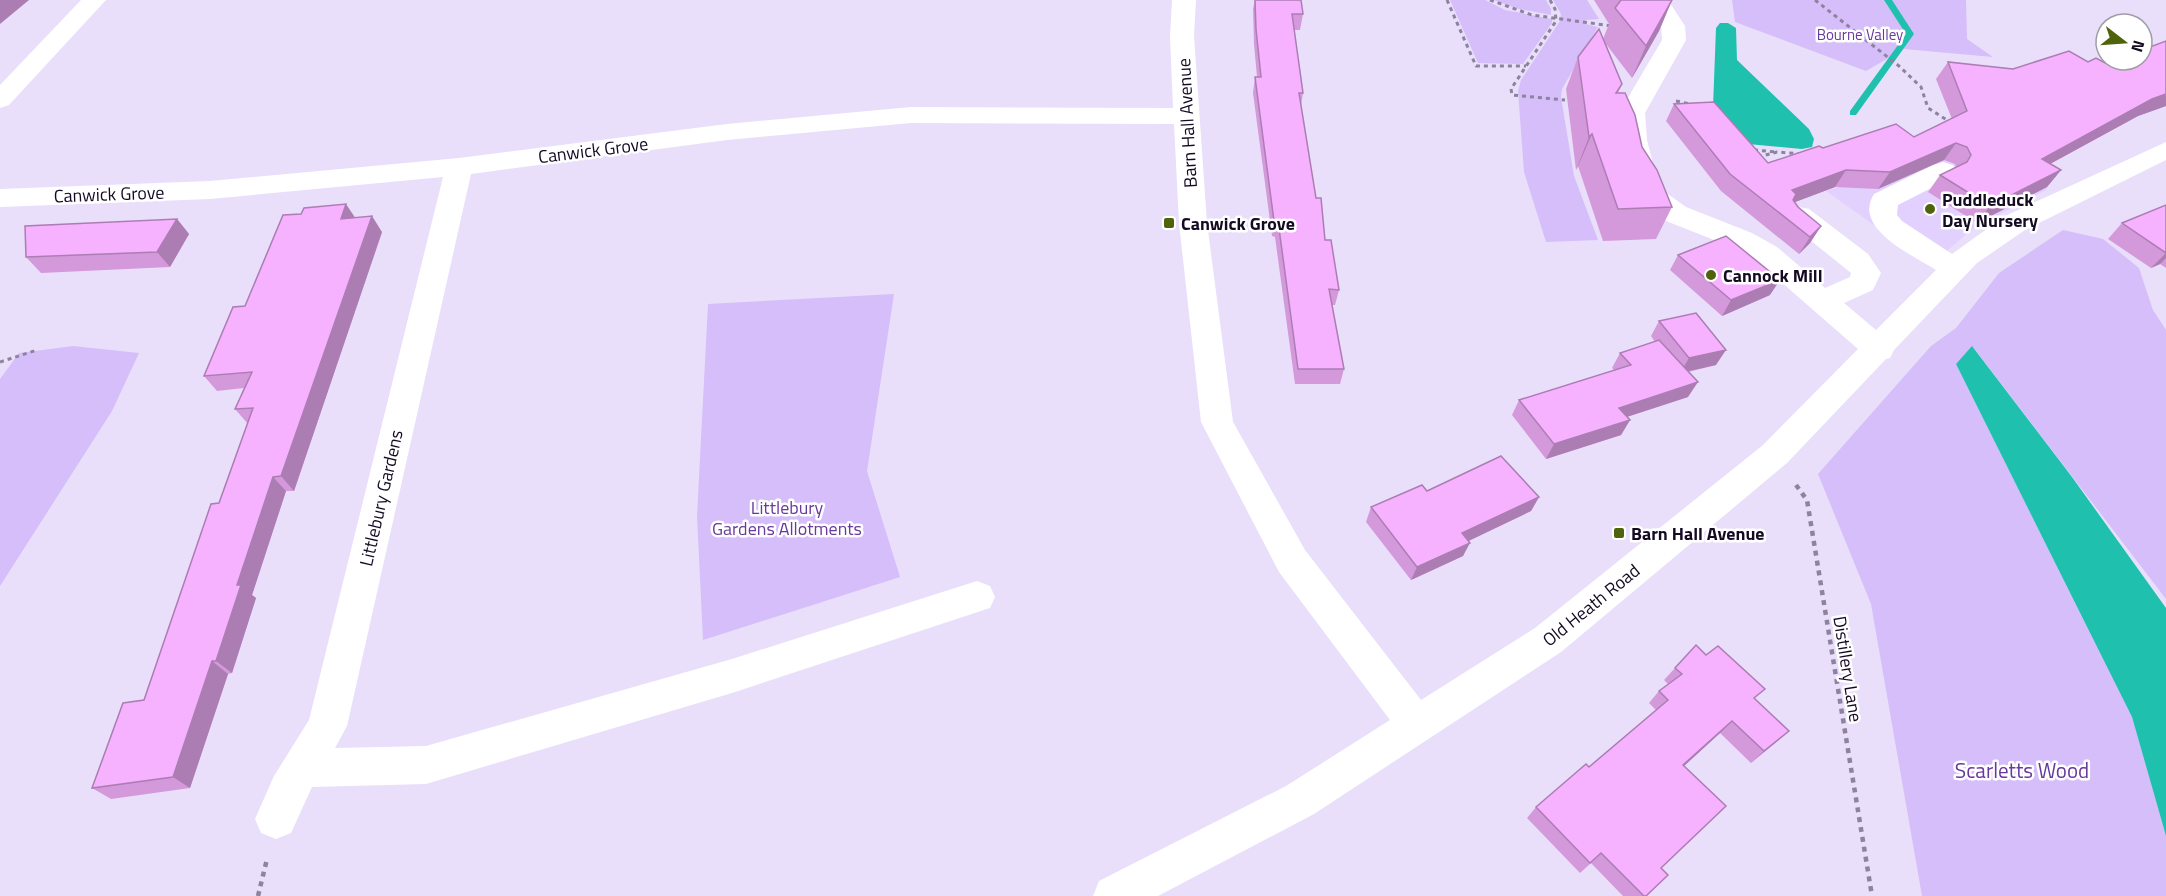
<svg xmlns="http://www.w3.org/2000/svg" width="2166" height="896" font-family="'Titillium Web',sans-serif">
	<rect width="100%" height="100%" fill="#e9dffb"/>
	<!-- built -->
	<polygon fill="#e2d1fe" points="1936,137 2047,187 2046,190 1975,227 1930,265 1826,191 1848,184"/>
	<!-- green -->
	<g fill="#d5bef9">
		<polygon points="1450,0 1485,0 1505,10 1552,19 1552,23 1523,64 1478,63"/>
		<polygon points="1494,0 1546,0 1551,9 1551,15 1515,8"/>
		<polygon points="1553,0 1587,0 1599,19 1585,20 1586,24 1598,27 1562,89 1561,97 1574,176 1598,240 1546,242 1524,172 1518,91 1521,80 1560,21 1561,14"/>
		<polygon points="1732,0 1966,0 1967,39 1993,57 1904,49 1866,71 1735,22"/>
		<polygon points="2063,230 2103,239 2139,268 2153,310 2166,330 2166,599 1973,347 1956,364 2132,717 2166,836 2166,896 1922,896 1871,604 1818,474 1931,346 1956,328 1999,273"/>
		<polygon points="894,294 867,471 900,577 703,640 697,516 708,304"/>
		<polygon points="73,346 139,353 112,411 0,586 0,379 19,353"/>
	</g>
	<!-- water -->
	<g fill="#1fc1ae">
		<polygon points="1720,23 1728,23 1736,28 1737,60 1809,129 1814,139 1812,147 1802,149 1748,144 1713,107 1716,28"/>
		<polygon points="1972,346 2072,477 2166,608 2166,836 2132,717 1956,364"/>
	</g>
	<g fill="none" stroke-linecap="round" stroke-linejoin="round">
		<!-- stream -->
		<polygon fill="#1fc1ae" fill-rule="evenodd" points="1884,0 1892,0 1914,34 1856,115 1850,115 1850,111 1906,34"/>
		<!-- path-far1 -->
		<g stroke="#8d839e" stroke-width="3" stroke-dasharray="4 4" stroke-linecap="butt">
			<polyline points="1447,0 1476,66 1526,66"/>
			<polyline points="1490,0 1532,15 1612,26"/>
			<polyline points="1550,0 1555,9 1556,21 1511,89 1512,95 1565,100"/>
			<polyline points="1815,0 1899,66 1921,87 1928,108 1950,122"/>
			<polyline points="1676,101 1695,105"/>
			<polyline points="1754,150 1777,152"/>
			<polyline points="1758,157 1777,152 1801,154"/>
			<polyline points="0,362 37,350"/>
		</g>
		<!-- path -->
		<g stroke="#8d839e" stroke-width="4.5" stroke-dasharray="5 5" stroke-linecap="butt">
			<polyline points="1796,485 1807,500 1872,896"/>
			<polyline points="258,896 267,859"/>
		</g>
		<!-- minor -->
		<g fill="#fff" fill-rule="evenodd">
			<polygon points="81,0 106,0 9,105 0,108 0,85"/>
			<path d="M 1172,0 L 1196,0 L 1194,36 L 1207,223 L 1233,422 L 1305,550 L 1421,700 L 1535,628 L 1763,445 L 1858,349 L 1757,261 L 1732,247 L 1666,221 L 1645,204 L 1629,179 L 1621,140 L 1619,113 L 1662,40 L 1661,26 L 1644,0 L 1668,0 L 1685,26 L 1686,40 L 1645,113 L 1647,140 L 1657,179 L 1665,192 L 1686,207 L 1752,233 L 1777,247 L 1825,288 L 1850,277 L 1851,273 L 1789,223 L 1785,216 L 1789,209 L 1799,207 L 1809,209 L 1868,254 L 1881,273 L 1873,290 L 1844,303 L 1876,330 L 1936,270 C 1913,255 1852,229 1874,194 L 1933,165 L 1943,162 L 1953,165 L 1956,171 L 1953,177 L 1898,205 L 1897,215 L 1902,221 L 1952,254 L 2005,216 L 2166,142 L 2166,160 L 2025,230 L 1977,263 L 1894,350 L 1890,358 L 1886,359 L 1787,463 L 1561,652 L 1314,814 L 1158,896 L 1093,896 L 1099,881 L 1286,786 L 1390,720 L 1279,572 L 1201,422 L 1179,223 L 1174,124 L 911,123 L 727,140 L 471,174 L 347,726 L 335,748 L 426,746 L 732,659 L 977,581 L 990,586 L 995,597 L 990,608 L 732,693 L 426,784 L 312,787 L 291,833 L 276,839 L 261,833 L 255,819 L 274,776 L 309,720 L 443,177 L 210,199 L 0,207 L 0,189 L 210,181 L 459,158 L 727,124 L 911,107 L 1173,108 L 1170,36 Z"/>
		</g>
	</g>
	<!-- wall -->
	<g fill="#d499db">
		<polygon points="1255,0 1301,0 1303,14 1300,30 1294,30 1303,93 1301,105 1316,198 1325,240 1339,290 1335,305 1332,305 1344,369 1340,384 1295,384 1275,237 1272,236 1253,93 1255,77 1257,77 1254,44 1253,9"/>
		<polygon points="1594,0 1672,0 1659,31 1632,78 1606,44 1622,84 1618,93 1642,147 1672,207 1656,239 1603,241 1578,166 1576,170 1566,89 1578,57 1603,39 1609,24"/>
		<polygon points="2166,41 2166,106 2138,116 2050,164 2061,170 2047,187 1977,223 1928,192 1940,175 1956,167 1955,164 1944,160 1878,189 1835,187 1795,202 1798,207 1821,226 1810,243 1799,254 1721,191 1666,121 1674,104 1768,163 1823,148 1914,137 1952,119 1936,79 1948,62 2013,69 2088,62 2105,63"/>
		<polygon points="2166,205 2166,268 2160,264 2151,268 2108,239 2122,223"/>
		<polygon points="355,218 382,232 294,491 286,491 252,595 256,598 232,673 228,674 190,788 111,799 92,788 144,700 219,503 248,424 235,409 244,388 217,391 204,376 245,306"/>
		<polygon points="177,219 189,234 170,267 41,273 26,257"/>
		<polygon points="1678,255 1770,295 1722,316 1670,270"/>
		<polygon points="1659,321 1716,365 1688,372 1688,397 1627,417 1630,420 1621,435 1546,459 1512,415 1519,400 1614,370 1612,368 1620,353 1655,342 1651,336"/>
		<polygon points="1427,491 1539,497 1531,511 1468,541 1463,556 1411,580 1366,522 1371,507"/>
		<polygon points="1675,668 1755,699 1776,742 1751,763 1720,733 1684,766 1661,868 1646,896 1623,896 1591,863 1580,873 1527,818 1536,807 1589,767 1656,710 1649,703 1659,691 1668,684 1664,680"/>
	</g>
	<!-- shaded-wall -->
	<g fill="#ac7db2">
		<polygon points="0,0 29,0 0,24"/>
		<polygon points="1672,0 1659,31 1632,78 1646,46"/>
		<polygon points="2166,94 2166,106 2138,116 2028,176 2042,159 2152,99"/>
		<polygon points="1592,134 1578,166 1576,170 1589,137"/>
		<polygon points="1956,143 1944,160 1878,189 1890,172"/>
		<polygon points="1846,170 1835,187 1782,207 1792,190"/>
		<polygon points="2061,170 2047,187 1977,223 1990,206"/>
		<polygon points="346,204 356,219 341,219"/>
		<polygon points="372,216 382,232 294,491 281,476"/>
		<polygon points="177,219 189,234 170,267 157,252"/>
		<polygon points="1821,226 1810,243 1799,254 1810,237"/>
		<polygon points="2166,253 2166,258 2160,264 2151,268"/>
		<polygon points="1780,280 1770,295 1722,316 1731,300"/>
		<polygon points="1726,350 1716,365 1680,373 1689,358"/>
		<polygon points="1698,382 1688,397 1611,422 1619,408"/>
		<polygon points="1630,420 1621,435 1546,459 1554,444"/>
		<polygon points="273,477 286,491 252,595 256,598 232,673 216,661 237,585"/>
		<polygon points="1539,497 1531,511 1456,547 1462,533"/>
		<polygon points="1470,543 1463,556 1411,580 1417,567"/>
		<polygon points="212,661 228,674 190,788 173,777"/>
		<polygon points="1732,721 1720,733 1672,777 1683,765"/>
		<polygon points="1789,731 1776,742 1751,763 1764,751"/>
	</g>
	<!-- building -->
	<g fill="#f6b2ff" stroke="#ac7db2" stroke-width="1.5">
		<polygon points="1255,0 1301,0 1303,14 1292,14 1303,93 1299,93 1316,198 1321,198 1325,240 1331,240 1339,290 1329,289 1344,369 1298,369 1278,221 1274,221 1255,77 1261,77 1256,29"/>
		<polygon points="1621,0 1672,0 1646,46 1615,8"/>
		<polygon points="1599,29 1622,84 1616,93 1625,93 1635,115 1642,147 1657,170 1672,207 1618,209 1592,134 1589,137 1578,57"/>
		<polygon points="2166,41 2166,94 2152,99 2042,159 2061,170 1990,206 1940,175 1967,162 1971,155 1967,147 1956,143 1890,172 1846,170 1792,190 1796,194 1793,200 1798,207 1821,226 1810,237 1730,174 1674,104 1714,102 1768,163 1819,146 1823,148 1896,124 1914,137 1967,111 1948,62 2013,69 2069,51 2088,62 2096,58 2105,63 2114,60 2142,60 2142,50"/>
		<polygon points="346,204 341,219 372,216 281,476 273,477 237,585 241,585 216,661 212,661 173,777 92,788 123,703 144,700 211,504 219,503 253,408 235,409 252,372 204,376 233,307 245,306 283,215 301,214 304,208"/>
		<polygon points="2166,205 2166,253 2122,223"/>
		<polygon points="177,219 157,252 26,257 25,226"/>
		<polygon points="1726,236 1780,280 1731,300 1678,255"/>
		<polygon points="1696,313 1726,350 1689,358 1659,321"/>
		<polygon points="1659,340 1698,382 1619,408 1630,420 1554,444 1519,400 1631,365 1620,353"/>
		<polygon points="1501,456 1539,497 1462,533 1470,543 1417,567 1371,507 1422,485 1427,491"/>
		<polygon points="1696,645 1706,655 1718,646 1765,689 1754,698 1789,731 1764,751 1732,721 1683,765 1726,806 1661,868 1668,875 1646,896 1644,896 1601,853 1590,863 1536,807 1586,764 1589,767 1668,700 1659,691 1682,674 1675,668"/>
	</g>
	<!-- markers -->
	<g fill="#4f630c" stroke="#fff" stroke-width="2">
		<circle cx="1930" cy="209" r="6"/>
		<rect x="1163" y="217" width="12" height="12" rx="3"/>
		<circle cx="1711" cy="275" r="6"/>
		<rect x="1613" y="527" width="12" height="12" rx="3"/>
	</g>
	<g text-anchor="middle" dominant-baseline="central" stroke-width="5" stroke-linejoin="round" paint-order="stroke">
		<!-- far-park labels -->
		<g font-size="15" fill="#68399c" stroke="#fff">
			<text x="1860" y="34">Bourne Valley</text>
		</g>
		<!-- street labels -->
		<g font-size="18" fill="#140a22" stroke="#fff">
			<text transform="translate(1187 123) rotate(-93)">Barn Hall Avenue</text>
			<text transform="translate(593 150) rotate(-7)">Canwick Grove</text>
			<text transform="translate(109 194) rotate(-2)">Canwick Grove</text>
			<text transform="translate(381 498) rotate(-77)">Littlebury Gardens</text>
			<text transform="translate(1591 605) rotate(-39)">Old Heath Road</text>
			<text transform="translate(1848 669) rotate(81)">Distillery Lane</text>
		</g>
		<!-- poi labels -->
		<g font-size="18" font-weight="bold" fill="#140a22" stroke="#fff" text-anchor="start">
			<text x="1942" y="199">Puddleduck<tspan x="1942" dy="21">Day Nursery</tspan></text>
			<text x="1181" y="223">Canwick Grove</text>
			<text x="1723" y="275">Cannock Mill</text>
			<text x="1631" y="533">Barn Hall Avenue</text>
		</g>
		<!-- park labels -->
		<g font-size="18" fill="#68399c" stroke="#fff">
			<text x="787" y="507">Littlebury<tspan x="787" dy="21">Gardens Allotments</tspan></text>
		</g>
		<!-- near-park labels -->
		<g font-size="21" fill="#68399c" stroke="#fff">
			<text x="2022" y="770">Scarletts Wood</text>
		</g>
	</g>
	<!-- north arrow -->
	<g transform="translate(2124 42) rotate(107)"><circle r="28" fill="#ffffff" stroke="#a19da7" stroke-width="1.5"/>
	<path d="M0-4.5L10 22L0 15L-10 22Z" fill="#4f630c"/>
	<text y="-9" font-size="16" font-weight="bold" text-anchor="middle" fill="#140a22">N</text>
	</g>
</svg>
